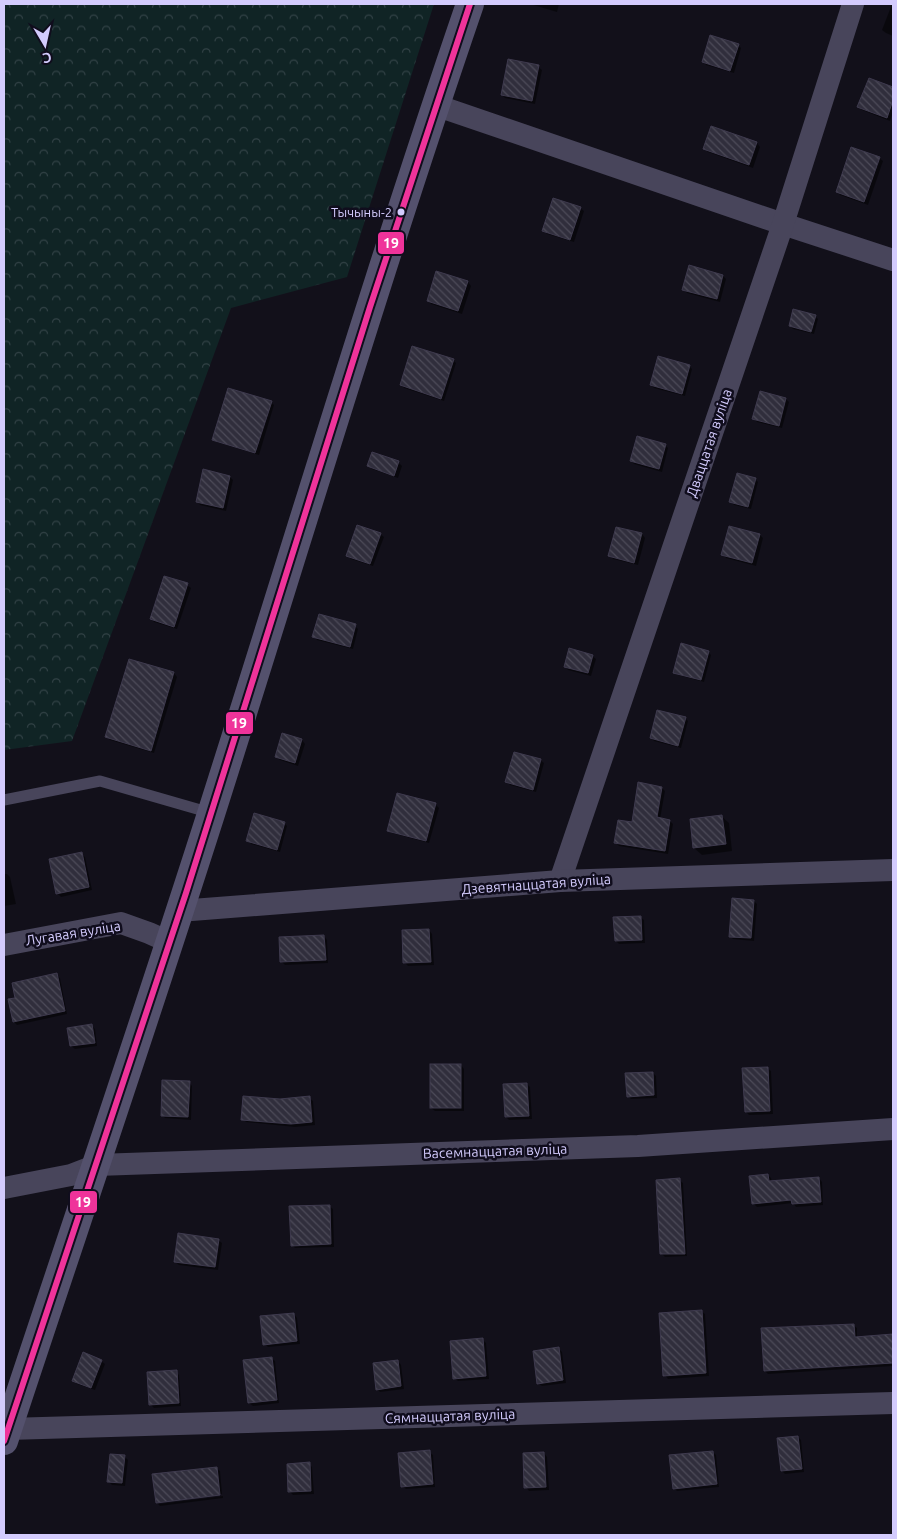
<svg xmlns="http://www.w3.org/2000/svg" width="897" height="1539" font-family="Ubuntu,sans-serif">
	<defs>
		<pattern id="forest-crowns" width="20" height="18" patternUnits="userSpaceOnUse" patternTransform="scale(1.25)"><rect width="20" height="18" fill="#102425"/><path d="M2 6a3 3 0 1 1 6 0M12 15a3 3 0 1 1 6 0" fill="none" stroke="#324246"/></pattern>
		<pattern id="building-back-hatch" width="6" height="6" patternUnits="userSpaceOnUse" patternTransform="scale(1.25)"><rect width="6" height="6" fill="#302e3c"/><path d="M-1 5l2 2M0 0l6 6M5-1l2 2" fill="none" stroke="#4d4b59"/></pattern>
	</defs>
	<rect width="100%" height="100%" fill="#12101a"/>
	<!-- forest -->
	<polygon fill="url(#forest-crowns)" points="4,4 434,4 347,277 231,308 72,741 4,750"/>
	<!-- shadow -->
	<g fill="#0007">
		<polygon points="530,4 559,4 557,12"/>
		<polygon points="892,4 893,4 893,36 886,33 882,30"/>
		<polygon points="738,45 741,48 734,73 706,65 703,61"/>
		<polygon points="538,67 542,70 535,104 505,98 502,95"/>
		<polygon points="870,79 893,88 893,112 890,121 862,110 859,107"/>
		<polygon points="712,128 757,143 760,147 753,168 708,152 704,149"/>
		<polygon points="879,158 883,161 868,205 840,195 837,192"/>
		<polygon points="580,208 584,211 574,242 547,234 544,230"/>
		<polygon points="437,272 468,282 471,286 462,314 431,304 428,301"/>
		<polygon points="723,276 726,279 720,302 687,293 684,290"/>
		<polygon points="815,316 818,319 814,334 793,329 790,326"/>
		<polygon points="453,360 456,363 444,401 404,388 401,385"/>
		<polygon points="689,366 692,369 685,396 654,388 651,385"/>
		<polygon points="786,399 789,402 782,428 757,422 754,419"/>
		<polygon points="271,402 274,405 259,455 217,442 214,439"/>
		<polygon points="665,445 668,448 662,472 634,464 631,461"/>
		<polygon points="398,462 402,466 398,478 372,469 369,466"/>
		<polygon points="230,477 233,480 226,511 200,505 197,501"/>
		<polygon points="755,479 758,482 751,509 734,505 730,501"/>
		<polygon points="617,528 642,534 645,538 638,565 613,559 610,555"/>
		<polygon points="380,534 384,537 373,566 351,559 348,555"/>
		<polygon points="760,535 763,538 756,566 726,558 723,554"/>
		<polygon points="187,585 191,588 177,629 154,622 151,619"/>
		<polygon points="355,626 358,629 353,649 317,640 314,636"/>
		<polygon points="708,652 711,655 704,682 678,675 674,672"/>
		<polygon points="592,656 596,659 591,676 568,670 565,666"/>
		<polygon points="174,673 177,677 154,753 110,740 107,737"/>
		<polygon points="685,718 688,721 681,748 654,741 651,737"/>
		<polygon points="302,740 305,744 298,766 280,760 276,757"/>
		<polygon points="540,760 544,763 536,792 510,785 507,782"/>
		<polygon points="662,788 665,791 660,819 670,821 673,824 668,854 619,846 615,842 633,824"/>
		<polygon points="435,804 439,808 429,843 392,833 388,830"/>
		<polygon points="721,816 729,823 732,851 702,855 694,848"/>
		<polygon points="284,823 287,826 280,852 251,844 248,840"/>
		<polygon points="81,854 85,857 92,890 61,897 58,894 50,860"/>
		<polygon points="4,874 7,874 10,877 16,904 4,906"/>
		<polygon points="754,901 757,904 754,941 733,939 730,936"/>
		<polygon points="640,917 644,920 645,943 619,944 616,941"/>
		<polygon points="429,930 432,934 434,965 408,966 405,963"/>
		<polygon points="324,936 327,940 328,963 285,965 282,962"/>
		<polygon points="56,975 60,978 67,1014 17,1025 14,1022 17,999"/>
		<polygon points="91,1025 95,1029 97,1046 75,1049 71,1046 69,1029"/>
		<polygon points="461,1065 464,1069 464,1111 435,1111 431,1108"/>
		<polygon points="767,1068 771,1071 773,1114 749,1115 746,1112"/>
		<polygon points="653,1073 656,1076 657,1098 631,1099 628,1096"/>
		<polygon points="189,1082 192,1086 191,1120 165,1118 162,1115"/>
		<polygon points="527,1084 530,1087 532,1119 509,1120 506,1117"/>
		<polygon points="309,1098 313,1101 315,1125 295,1127 246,1122 243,1119 280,1101"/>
		<polygon points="768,1175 771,1178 772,1182 819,1178 822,1182 823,1205 796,1207 793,1203 757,1207 754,1204 751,1177"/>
		<polygon points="679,1180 683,1183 687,1256 665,1257 662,1254"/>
		<polygon points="329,1206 333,1209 334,1247 295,1248 292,1245"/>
		<polygon points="218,1240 222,1243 218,1270 179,1265 175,1262"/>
		<polygon points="701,1311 705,1314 709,1376 668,1379 665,1375"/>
		<polygon points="294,1314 297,1318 300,1344 268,1347 265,1344"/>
		<polygon points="853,1325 857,1328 857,1338 893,1335 893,1366 768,1374 765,1371"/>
		<polygon points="483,1340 486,1343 489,1379 458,1381 454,1378"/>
		<polygon points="559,1349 562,1352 566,1383 542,1386 538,1383"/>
		<polygon points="271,1358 275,1361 279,1403 253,1406 249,1403"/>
		<polygon points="101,1361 105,1364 95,1390 77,1384 73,1381"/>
		<polygon points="398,1361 401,1365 404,1389 380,1392 377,1389"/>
		<polygon points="176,1372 179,1375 181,1406 154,1408 150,1404"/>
		<polygon points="798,1437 801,1440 804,1472 785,1474 782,1471"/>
		<polygon points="429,1452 433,1455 435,1487 406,1489 402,1486"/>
		<polygon points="713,1452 716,1455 719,1487 677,1491 674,1488"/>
		<polygon points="544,1453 547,1457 549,1490 529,1491 526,1487"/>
		<polygon points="125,1457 128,1460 125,1486 112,1485 108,1481"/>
		<polygon points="309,1464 312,1467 314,1494 293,1495 289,1491"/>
		<polygon points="216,1468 220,1471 222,1494 158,1501 158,1503 157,1502 154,1475"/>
		<polygon points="223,1496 223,1498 160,1506 158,1504"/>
	</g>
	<!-- building -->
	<g fill="url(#building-back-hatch)" stroke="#3e3a4e">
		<polygon points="710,35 739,44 730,71 702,62"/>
		<polygon points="508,59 539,65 532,101 501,95"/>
		<polygon points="869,78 893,87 893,100 887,118 857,107"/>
		<polygon points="711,126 757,142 749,165 703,149"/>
		<polygon points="851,147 880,157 864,202 836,192"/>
		<polygon points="553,198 581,207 570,240 542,231"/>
		<polygon points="689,265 723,275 717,299 682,290"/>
		<polygon points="436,271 468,281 458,311 427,301"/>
		<polygon points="793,309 816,315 811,332 789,326"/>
		<polygon points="412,346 454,359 441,399 400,385"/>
		<polygon points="658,356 690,365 682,394 650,385"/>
		<polygon points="228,388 272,401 255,453 212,440"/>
		<polygon points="760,391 786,398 779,426 752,419"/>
		<polygon points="637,436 666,444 659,469 630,461"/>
		<polygon points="372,452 399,461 394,476 367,466"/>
		<polygon points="203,469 230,476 223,508 196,502"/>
		<polygon points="737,473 756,478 748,507 729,502"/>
		<polygon points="357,525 381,533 370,564 346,556"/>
		<polygon points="729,526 760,534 752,563 721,555"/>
		<polygon points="616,527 642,533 634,563 608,556"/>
		<polygon points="164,576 188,583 174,627 150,619"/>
		<polygon points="319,614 356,624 350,647 312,637"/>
		<polygon points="681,643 709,651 701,680 673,673"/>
		<polygon points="569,648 593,655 588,673 564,667"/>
		<polygon points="129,659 174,672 151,751 105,737"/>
		<polygon points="657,710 686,717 678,746 650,738"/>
		<polygon points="282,733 302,739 295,763 275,757"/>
		<polygon points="514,752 541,759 533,790 505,782"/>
		<polygon points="638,782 662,787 657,817 670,820 665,851 614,843 618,820 632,822"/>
		<polygon points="397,793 436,803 426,841 387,831"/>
		<polygon points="254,813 285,822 277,850 246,841"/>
		<polygon points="722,815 726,844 693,848 690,819"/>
		<polygon points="82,852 89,887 56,894 49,859"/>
		<polygon points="732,898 754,900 751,938 729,937"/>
		<polygon points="641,916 642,940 615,941 613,917"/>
		<polygon points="429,929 431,962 403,963 402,930"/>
		<polygon points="324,935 326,960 280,962 279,937"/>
		<polygon points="57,973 65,1011 13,1022 8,999 15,998 12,983"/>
		<polygon points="92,1024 95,1043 70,1046 67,1028"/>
		<rect x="430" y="1064" width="31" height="44"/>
		<polygon points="768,1067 770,1111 745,1112 742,1068"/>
		<polygon points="653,1072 654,1095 627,1097 625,1073"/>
		<polygon points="162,1080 190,1081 188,1117 161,1116"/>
		<polygon points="527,1083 529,1116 505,1117 503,1084"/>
		<polygon points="243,1096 280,1099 310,1096 312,1122 291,1124 241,1120"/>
		<polygon points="768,1174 769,1181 819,1177 821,1202 792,1204 791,1200 752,1204 749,1176"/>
		<polygon points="680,1178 685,1254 660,1254 656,1180"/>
		<polygon points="330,1205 331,1244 291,1246 289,1206"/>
		<polygon points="178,1233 219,1239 215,1267 174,1262"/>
		<polygon points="702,1310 706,1373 663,1376 659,1313"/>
		<polygon points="294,1313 297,1341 263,1345 260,1316"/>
		<polygon points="854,1324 855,1337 893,1334 893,1363 764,1371 761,1328"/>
		<polygon points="483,1338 486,1376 453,1379 450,1341"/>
		<polygon points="559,1347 563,1380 537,1384 533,1351"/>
		<polygon points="83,1352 102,1360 91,1388 72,1381"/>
		<polygon points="272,1357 277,1400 248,1403 243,1360"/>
		<polygon points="398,1360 401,1386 376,1390 373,1363"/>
		<polygon points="177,1370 179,1403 149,1405 147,1372"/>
		<polygon points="798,1436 802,1469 781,1471 777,1438"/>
		<polygon points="430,1450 433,1484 401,1487 398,1453"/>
		<polygon points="713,1451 717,1484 673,1489 669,1455"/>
		<polygon points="544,1452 546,1487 524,1488 523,1453"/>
		<polygon points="110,1454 125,1455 122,1483 107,1482"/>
		<polygon points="310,1462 311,1491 288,1492 287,1464"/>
		<polygon points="217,1467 220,1495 156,1503 152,1474"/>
	</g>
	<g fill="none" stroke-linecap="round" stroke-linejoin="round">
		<!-- lane -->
		<polyline stroke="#48455b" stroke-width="11" points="4,800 100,781 211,813"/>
		<!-- street -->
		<g stroke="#48455b" stroke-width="22">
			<polyline points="435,105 783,224 893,260"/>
			<polyline points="560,881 783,224 853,4"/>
			<polyline points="179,911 560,881 893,870"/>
			<polyline points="4,945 121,923 149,933 169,942"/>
			<polyline points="4,1188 71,1175 97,1165 638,1146 893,1129"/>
			<polyline points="8,1429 893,1403"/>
		</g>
		<!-- secondary -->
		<path stroke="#54516d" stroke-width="28" d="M 4,1441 C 73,1232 144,1024 211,814 C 297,544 378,272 470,4"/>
		<defs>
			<polyline id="bus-1" points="4,1441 186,893 370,307 470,4"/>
		</defs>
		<!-- bus-1 casing -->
		<use href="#bus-1" stroke="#100d1d" stroke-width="10"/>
		<!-- bus-1 -->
		<use href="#bus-1" stroke="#ef339a" stroke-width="6"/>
	</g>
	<!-- markers -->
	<circle fill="#d3cbfd" stroke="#100d1d" stroke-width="2" cx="401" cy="212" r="4.5"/>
	<g text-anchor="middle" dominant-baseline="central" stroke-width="5" stroke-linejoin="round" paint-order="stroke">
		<!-- bus labels -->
		<g font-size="13" fill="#d3cbfd" stroke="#100d1d" text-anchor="end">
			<text x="392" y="212">Тычыны-2</text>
		</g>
		<!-- street labels -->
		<g font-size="14" fill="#d3cbfd" stroke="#100d1d">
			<text transform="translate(709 443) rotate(-71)">Дваццатая вуліца</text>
			<text transform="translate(536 884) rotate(-4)">Дзевятнаццатая вуліца</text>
			<text transform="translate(73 933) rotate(-9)">Лугавая вуліца</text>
			<text transform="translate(495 1151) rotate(-2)">Васемнаццатая вуліца</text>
			<text transform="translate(450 1416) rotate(-2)">Сямнаццатая вуліца</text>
		</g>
	</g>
	<g stroke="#100d1d" stroke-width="2">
		<rect x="377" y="231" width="28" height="24" rx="5" fill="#ef339a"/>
		<rect x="225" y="711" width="29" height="24" rx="5" fill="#ef339a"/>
		<rect x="69" y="1190" width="29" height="24" rx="5" fill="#ef339a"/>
	</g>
	<g font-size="14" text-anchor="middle" font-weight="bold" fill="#fff">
		<text x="391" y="248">19</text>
		<text x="239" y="728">19</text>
		<text x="83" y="1207">19</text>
	</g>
	<!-- border -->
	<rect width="897" height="1539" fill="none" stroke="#d3cbfd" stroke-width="10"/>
	<!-- north arrow -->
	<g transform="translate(45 45) rotate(171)" stroke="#100d1d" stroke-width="4" paint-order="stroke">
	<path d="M0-4L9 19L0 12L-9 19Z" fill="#d3cbfd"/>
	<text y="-8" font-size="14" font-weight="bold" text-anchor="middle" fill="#d3cbfd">С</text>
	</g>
</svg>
